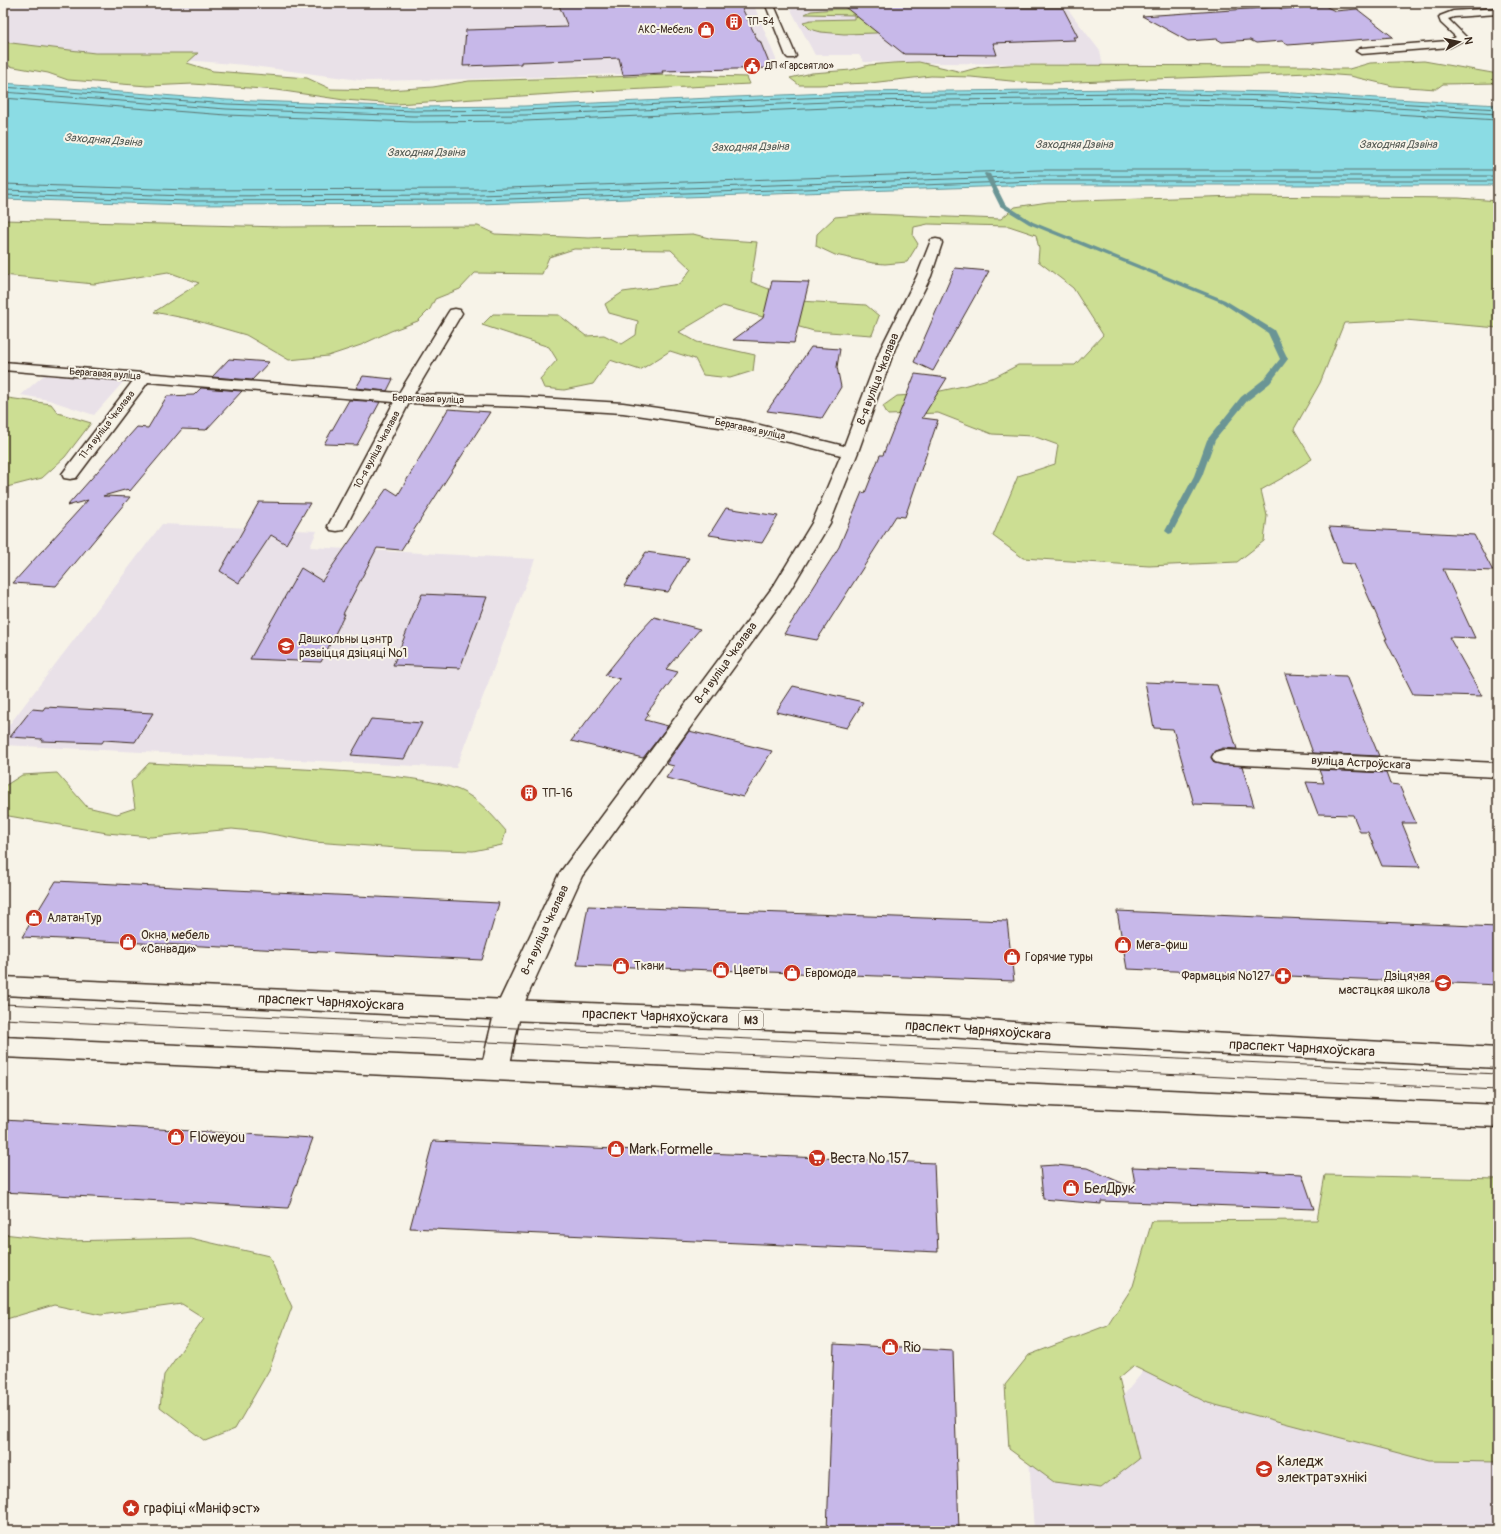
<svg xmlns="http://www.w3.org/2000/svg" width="1501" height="1534" font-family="Pangolin,sans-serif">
	<rect width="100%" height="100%" fill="#f7f3e8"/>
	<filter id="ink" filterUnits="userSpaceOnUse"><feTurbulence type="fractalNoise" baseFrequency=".025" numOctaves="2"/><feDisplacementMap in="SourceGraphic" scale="8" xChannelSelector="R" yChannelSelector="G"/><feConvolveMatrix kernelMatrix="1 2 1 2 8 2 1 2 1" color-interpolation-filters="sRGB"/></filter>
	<g filter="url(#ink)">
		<!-- built -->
		<g fill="#e9e1e8">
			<polygon points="3,3 753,3 780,69 475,79 367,81 245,65 3,45"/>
			<polygon points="1066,7 1100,51 1103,65 864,62 859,55 815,55 790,8"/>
			<polygon points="44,375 124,381 94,415 49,400 21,395"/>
			<polygon points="162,524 317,531 310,547 535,559 456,768 3,745 3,733"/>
			<polygon points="1146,1368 1498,1383 1498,1531 1034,1531 1025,1398 1115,1406"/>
		</g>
		<!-- green -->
		<g fill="#ccde93" stroke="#848458">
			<polygon points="835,9 863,9 885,30 876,33 844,34 821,32 810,29 803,22 811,20 854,19 854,15 805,14 811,11"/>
			<polygon points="3,42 95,53 198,53 187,63 213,71 307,78 331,89 388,90 433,87 469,81 672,75 747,77 750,84 584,92 396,104 344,100 277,90 193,84 148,86 68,80 48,73 3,65"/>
			<polygon points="1424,61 1498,74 1498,83 1443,84 1436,89 1393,86 1350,76 1310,73 1050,83 1021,82 971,77 931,76 870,83 819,85 799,85 790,78 812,73 851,70 869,65 893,63 919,62 962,72 980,67 1010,65 1309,66 1332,69 1349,69 1370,63"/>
			<polygon points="1237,196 1459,198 1498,201 1498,328 1405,320 1344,323 1320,383 1294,429 1312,459 1284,477 1261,490 1267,516 1264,541 1237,562 1149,566 1023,558 993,536 1018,476 1055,464 1058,445 1033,436 992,434 938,413 888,415 883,406 897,396 927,394 963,386 995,377 1018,365 1075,365 1103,335 1073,288 1038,261 1039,249 1036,235 1009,226 928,224 914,227 913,236 918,244 907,262 885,264 873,263 835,255 816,246 817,234 835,217 869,214 1001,219 1015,207 1048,202"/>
			<polygon points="3,220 282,227 478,226 495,234 589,238 693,234 713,239 757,242 751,282 800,301 866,305 879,316 872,335 814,331 723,306 679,332 697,342 755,355 753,371 730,378 703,375 695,359 670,351 640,370 610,360 593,384 564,390 544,388 540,379 557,360 549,347 482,325 493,314 559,315 586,336 604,335 622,344 636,335 638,321 609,313 605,304 623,292 680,284 691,269 671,250 574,249 549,257 542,274 475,273 460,289 435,299 430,309 418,321 391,331 361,345 328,356 289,360 246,335 194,320 154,312 199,283 168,272 94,284 3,275"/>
			<polygon points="8,398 51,404 58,413 91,423 65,457 42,478 3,488 3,399"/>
			<path d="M 149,763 C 226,768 304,766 381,775 C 407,778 434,780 459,790 C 478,798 493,816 506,831 L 502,845 L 473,851 L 412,849 L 314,842 L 261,832 L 232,829 L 151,837 L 107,833 L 3,815 L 3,787 L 22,775 L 57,773 L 87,807 L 117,814 L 135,808 L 131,782 Z"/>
			<polygon points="1325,1175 1498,1179 1498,1462 1429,1461 1208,1403 1133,1366 1119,1378 1139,1459 1101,1488 1054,1482 1009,1449 1005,1385 1029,1355 1108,1325 1133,1286 1152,1221 1317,1220"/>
			<polygon points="3,1234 67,1241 190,1238 269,1256 292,1307 269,1370 235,1429 205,1441 160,1407 164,1375 204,1318 182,1304 101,1315 54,1305 3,1320"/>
		</g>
		<!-- water -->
		<polygon fill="#8bdce4" stroke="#6b9595" points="3,83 227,100 414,107 524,106 852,92 1134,89 1275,92 1498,105 1498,185 1039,185 479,204 187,205 3,199"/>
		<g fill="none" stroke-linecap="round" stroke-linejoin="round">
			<!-- shore -->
			<g stroke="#5b716d" stroke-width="1">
				<polyline points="3,87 227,104 414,111 524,110 852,96 1134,93 1275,96 1498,109"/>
				<polyline points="3,92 226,109 413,116 525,115 852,101 1134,98 1274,101 1498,114"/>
				<polyline points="3,98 226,115 413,122 525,121 852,107 1134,104 1274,107 1498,120"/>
				<polyline points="3,184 187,190 479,189 1039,170 1498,170"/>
				<polyline points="3,190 187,196 479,195 1039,176 1498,176"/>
				<polyline points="3,195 187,201 479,200 1039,181 1498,181"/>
			</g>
			<!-- stream -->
			<polygon fill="#6b9595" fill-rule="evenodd" points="985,173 990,174 1005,204 1033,222 1225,300 1274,330 1288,359 1270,383 1247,401 1215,440 1202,476 1172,533 1169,534 1165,531 1194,476 1207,440 1241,397 1264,379 1280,359 1268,333 1221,302 1029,224 1000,206 984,174"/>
		</g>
		<!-- building -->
		<g fill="#c7b8e9" stroke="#3b2a1e">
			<polygon points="558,3 740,4 758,41 760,41 771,68 662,71 663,73 623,75 619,58 521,62 521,64 463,66 466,30 568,27"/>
			<polygon points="840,3 995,3 995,8 1063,8 1078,37 1073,37 1075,40 993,43 997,55 904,54"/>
			<polygon points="1325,6 1335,11 1357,9 1393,37 1288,45 1282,41 1256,43 1250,40 1222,42 1217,39 1188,41 1142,16 1278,7 1282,9"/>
			<polygon points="955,268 989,271 933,371 914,362"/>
			<polygon points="772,281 809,282 794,343 733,340 763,318"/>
			<polygon points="811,347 840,349 837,367 841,387 822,418 767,411"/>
			<polygon points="229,359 269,362 252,380 212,377"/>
			<polygon points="915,374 947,378 922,418 938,420 905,517 896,516 817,640 784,634 839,547 862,492 865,493 880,455 883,455"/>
			<polygon points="363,376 393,379 387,391 356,388"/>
			<polygon points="201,388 242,391 206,430 182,429 130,491 128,489 103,496 130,497 56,586 13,583 88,500 67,506 137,427 148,428 167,396 194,395"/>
			<polygon points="349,400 380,402 357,445 324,444"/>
			<polygon points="448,409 490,412 401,550 377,548 343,614 345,614 321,662 250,659 301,568 322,581 387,488 398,495"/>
			<polygon points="259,502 310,503 286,544 271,535 239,583 220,571"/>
			<polygon points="726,508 778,516 762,543 709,535"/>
			<polygon points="1329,527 1474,535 1493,571 1443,569 1475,638 1449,637 1482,696 1413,694 1385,639 1387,639 1354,564 1342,563"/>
			<polygon points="646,552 689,558 668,592 624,586"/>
			<polygon points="422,594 487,597 460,668 393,665"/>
			<polygon points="654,617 700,629 666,669 678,672 647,713 649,714 645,720 668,726 643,758 571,741 620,679 605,675 639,633"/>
			<polygon points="1285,674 1346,676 1379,756 1313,753"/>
			<polygon points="1145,682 1217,685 1237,749 1223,748 1215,751 1211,758 1215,763 1242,766 1254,806 1194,804 1173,729 1154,728"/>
			<polygon points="793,686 863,702 847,728 776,712"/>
			<polygon points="45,707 153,713 135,742 104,740 102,743 41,741 42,739 10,737 32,709 43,710"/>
			<polygon points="371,719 422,723 404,759 351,755"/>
			<polygon points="689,731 772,751 743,797 666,778 674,766 666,764"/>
			<polygon points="1319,770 1386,773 1390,784 1399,785 1416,823 1402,823 1420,867 1382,866 1368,832 1360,832 1353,815 1318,814 1306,782 1324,783"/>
			<polygon points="56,881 214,889 499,903 482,960 22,937"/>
			<polygon points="588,906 1007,921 1014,981 577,965"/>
			<polygon points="1117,911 1498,927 1498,985 1127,969"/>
			<polygon points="3,1120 313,1138 288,1208 233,1205 3,1192"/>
			<polygon points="433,1141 934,1163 938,1252 410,1228"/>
			<polygon points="1056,1165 1087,1168 1136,1189 1132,1167 1302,1174 1314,1209 1101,1201 1101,1204 1043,1199 1040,1166"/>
			<polygon points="834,1344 953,1351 959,1531 827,1531"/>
		</g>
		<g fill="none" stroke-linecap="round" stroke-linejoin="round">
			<defs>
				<g id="street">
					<polygon points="765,3 773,3 796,56 794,58 788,58 786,56"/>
					<polygon points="1498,8 1498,14 1454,17 1448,19 1467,38 1450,47 1361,54 1356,51 1361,48 1448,41 1456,37 1441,23 1439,18 1440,16 1453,11"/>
					<polygon points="936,239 941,240 942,243 931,276 895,348 858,452 830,523 790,590 582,876 521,1010 509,1069 505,1076 495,1079 485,1076 481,1069 495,1010 559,874 775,584 812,523 841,455 740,430 623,413 522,407 409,403 346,526 343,530 337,531 331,530 328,526 394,402 148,382 76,478 70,479 64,478 62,474 133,381 3,370 3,362 399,393 448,313 450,310 455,309 460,310 462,313 414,394 522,397 623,403 740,420 844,446 881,348 917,276 930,243 931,240"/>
					<polygon points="1223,750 1498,763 1498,777 1223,764 1215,762 1212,757 1215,752"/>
				</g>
				<g id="primary">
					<polygon points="3,977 508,1000 948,1017 1040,1024 1498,1048 1498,1068 1040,1044 948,1037 508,1020 3,995"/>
					<polygon points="3,1037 1498,1105 1498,1127 3,1057"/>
				</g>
			</defs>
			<!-- street casing -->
			<use href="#street" stroke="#3b2a1e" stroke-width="3"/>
			<!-- primary casing -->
			<use href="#primary" stroke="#3b2a1e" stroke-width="3"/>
			<!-- street -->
			<use href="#street" fill="#f7f3e8" fill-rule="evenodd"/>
			<!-- primary -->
			<use href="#primary" fill="#f7f3e8" fill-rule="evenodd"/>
			<!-- tram -->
			<g stroke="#3b2a1e" stroke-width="1">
				<polyline points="3,1004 1498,1074"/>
				<polyline points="3,1019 1498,1090"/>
			</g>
		</g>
	</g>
	<!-- icons -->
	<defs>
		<symbol id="building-disc" viewBox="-11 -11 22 22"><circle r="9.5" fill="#c8321e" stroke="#f7f3e8"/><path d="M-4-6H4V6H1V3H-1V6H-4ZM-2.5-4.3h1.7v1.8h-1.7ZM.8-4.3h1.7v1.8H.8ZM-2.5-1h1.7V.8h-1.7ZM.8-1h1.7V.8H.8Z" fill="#fff"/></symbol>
		<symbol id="shop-disc" viewBox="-11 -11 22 22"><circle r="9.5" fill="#c8321e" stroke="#f7f3e8"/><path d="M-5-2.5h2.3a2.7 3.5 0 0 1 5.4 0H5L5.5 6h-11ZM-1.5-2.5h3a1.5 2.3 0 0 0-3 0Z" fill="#fff"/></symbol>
		<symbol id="civic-disc" viewBox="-11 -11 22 22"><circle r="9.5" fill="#c8321e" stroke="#f7f3e8"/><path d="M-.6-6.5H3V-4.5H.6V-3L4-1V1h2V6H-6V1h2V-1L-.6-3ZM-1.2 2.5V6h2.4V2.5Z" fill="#fff"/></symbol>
		<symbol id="school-disc" viewBox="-11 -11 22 22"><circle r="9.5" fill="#c8321e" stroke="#f7f3e8"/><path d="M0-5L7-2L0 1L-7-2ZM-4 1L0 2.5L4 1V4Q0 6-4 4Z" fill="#fff"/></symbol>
		<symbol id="pharmacy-disc" viewBox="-11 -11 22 22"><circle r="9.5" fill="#c8321e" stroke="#f7f3e8"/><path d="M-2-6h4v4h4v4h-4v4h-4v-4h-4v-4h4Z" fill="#fff"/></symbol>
		<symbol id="supermarket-disc" viewBox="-11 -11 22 22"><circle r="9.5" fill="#c8321e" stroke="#f7f3e8"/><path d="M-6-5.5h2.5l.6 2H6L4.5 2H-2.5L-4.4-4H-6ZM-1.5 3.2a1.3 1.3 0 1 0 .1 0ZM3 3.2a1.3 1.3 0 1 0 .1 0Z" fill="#fff"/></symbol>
		<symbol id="university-disc" viewBox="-11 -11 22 22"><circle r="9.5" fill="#c8321e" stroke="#f7f3e8"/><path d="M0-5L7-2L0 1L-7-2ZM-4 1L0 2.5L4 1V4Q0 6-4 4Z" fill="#fff"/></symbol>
		<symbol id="sight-disc" viewBox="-11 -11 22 22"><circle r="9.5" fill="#c8321e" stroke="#f7f3e8"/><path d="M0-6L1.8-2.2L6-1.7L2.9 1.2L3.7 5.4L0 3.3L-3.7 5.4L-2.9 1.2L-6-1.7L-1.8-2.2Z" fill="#fff"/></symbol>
	</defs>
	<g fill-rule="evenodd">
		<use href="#building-disc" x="724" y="12" width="20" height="20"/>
		<use href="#shop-disc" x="696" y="20" width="20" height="20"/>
		<use href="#civic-disc" x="742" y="56" width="20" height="20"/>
		<use href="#school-disc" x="276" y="636" width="20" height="20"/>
		<use href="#building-disc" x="519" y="783" width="20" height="20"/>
		<use href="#shop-disc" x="24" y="908" width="20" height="20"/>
		<use href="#shop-disc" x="118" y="932" width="20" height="20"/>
		<use href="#shop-disc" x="1113" y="935" width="20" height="20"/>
		<use href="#shop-disc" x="1002" y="947" width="20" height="20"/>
		<use href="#shop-disc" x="611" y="956" width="20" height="20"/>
		<use href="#shop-disc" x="711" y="960" width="20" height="20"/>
		<use href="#shop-disc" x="782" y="963" width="20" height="20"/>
		<use href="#pharmacy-disc" x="1273" y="966" width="20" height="20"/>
		<use href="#school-disc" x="1433" y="973" width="20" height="20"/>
		<use href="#shop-disc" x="166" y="1127" width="20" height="20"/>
		<use href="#shop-disc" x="606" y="1139" width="20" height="20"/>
		<use href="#supermarket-disc" x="807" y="1148" width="20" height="20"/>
		<use href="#shop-disc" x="1061" y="1178" width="20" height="20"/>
		<use href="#shop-disc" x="880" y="1337" width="20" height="20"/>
		<use href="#university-disc" x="1254" y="1459" width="20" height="20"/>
		<use href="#sight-disc" x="121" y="1498" width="20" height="20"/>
	</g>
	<g text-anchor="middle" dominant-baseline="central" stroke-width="4" stroke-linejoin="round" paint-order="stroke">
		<!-- far-poi labels -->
		<g font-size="10" fill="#3b2a1e" stroke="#f7f3e8" text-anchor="start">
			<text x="747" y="22">ТП-54</text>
			<text x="693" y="30" text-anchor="end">АКС-Мебель</text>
			<text x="765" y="66">ДП «Гарсвятло»</text>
		</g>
		<!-- far-street labels -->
		<g font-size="10" fill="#3b2a1e" stroke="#f7f3e8">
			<text transform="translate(105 374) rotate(4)">Берагавая вуліца</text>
			<text transform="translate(428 399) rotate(2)">Берагавая вуліца</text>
			<text transform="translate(107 425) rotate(-52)">11-я вуліца Чкалава</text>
			<text transform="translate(750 429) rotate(12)">Берагавая вуліца</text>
			<text transform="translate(377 450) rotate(-62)">10-я вуліца Чкалава</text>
		</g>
		<!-- far-water labels -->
		<g font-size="11" font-style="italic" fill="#4f5650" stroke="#f7f3e8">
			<text transform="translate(103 140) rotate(4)">Заходняя Дзвіна</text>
			<text x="1074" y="144">Заходняя Дзвіна</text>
			<text x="1398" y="144">Заходняя Дзвіна</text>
			<text transform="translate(750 147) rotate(-1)">Заходняя Дзвіна</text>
			<text x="426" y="152">Заходняя Дзвіна</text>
		</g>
		<!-- shield labels -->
		<rect fill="#f7f3e8" stroke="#73665b" stroke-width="1" x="739" y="1011" width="24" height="18" rx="3"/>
		<g font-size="11" font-weight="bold" fill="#3b2a1e">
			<text x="751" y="1020">М3</text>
		</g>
		<!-- street labels -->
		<g font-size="12" fill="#3b2a1e" stroke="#f7f3e8">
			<text transform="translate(878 379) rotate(-69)">8-я вуліца Чкалава</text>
			<text transform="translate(726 663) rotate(-54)">8-я вуліца Чкалава</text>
			<text transform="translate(1361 763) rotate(3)">вуліца Астроўскага</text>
			<text transform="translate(545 930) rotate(-65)">8-я вуліца Чкалава</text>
		</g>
		<!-- poi labels -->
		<g font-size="12" fill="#3b2a1e" stroke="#f7f3e8" text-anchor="start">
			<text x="299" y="639">Дашкольны цэнтр<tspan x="299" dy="14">развіцця дзіцяці №1</tspan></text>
			<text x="542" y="793">ТП-16</text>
			<text x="47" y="918">АлатанТур</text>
			<text x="141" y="935">Окна, мебель<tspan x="141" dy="14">«Санвади»</tspan></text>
			<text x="1136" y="945">Мега-фиш</text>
			<text x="1025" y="957">Горячие туры</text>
			<text x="634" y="966">Ткани</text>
			<text x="734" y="970">Цветы</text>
			<text x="805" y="973">Евромода</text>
			<text x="1270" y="976" text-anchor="end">Фармацыя №127</text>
			<text x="1430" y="976" text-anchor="end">Дзіцячая<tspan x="1430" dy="14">мастацкая школа</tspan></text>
		</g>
		<!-- near-street labels -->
		<g font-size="14" fill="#3b2a1e" stroke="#f7f3e8">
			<text transform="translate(331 1002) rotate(3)">праспект Чарняхоўскага</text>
			<text transform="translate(655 1016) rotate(2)">праспект Чарняхоўскага</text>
			<text transform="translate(978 1030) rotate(4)">праспект Чарняхоўскага</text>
			<text transform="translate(1302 1048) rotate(3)">праспект Чарняхоўскага</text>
		</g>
		<!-- near-poi labels -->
		<g font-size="14" fill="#3b2a1e" stroke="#f7f3e8" text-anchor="start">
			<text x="189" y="1137">Floweyou</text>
			<text x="629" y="1149">Mark Formelle</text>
			<text x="830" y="1158">Веста № 157</text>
			<text x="1084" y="1188">БелДрук</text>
			<text x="903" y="1347">Rio</text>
			<text x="1277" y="1461">Каледж<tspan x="1277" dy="16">электратэхнікі</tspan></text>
			<text x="144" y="1508">графіці «Маніфэст»</text>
		</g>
	</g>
	<!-- margin -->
	<rect width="1501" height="1534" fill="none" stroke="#f7f3e8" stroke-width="16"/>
	<rect x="8" y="8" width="1485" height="1518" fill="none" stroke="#3b2a1e" stroke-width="1.5" filter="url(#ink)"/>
	<!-- north arrow -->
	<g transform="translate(1459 42) rotate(81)" stroke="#f7f3e8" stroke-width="3" paint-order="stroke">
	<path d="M0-3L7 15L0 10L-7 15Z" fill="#3b2a1e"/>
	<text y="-6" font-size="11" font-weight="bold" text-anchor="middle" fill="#3b2a1e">N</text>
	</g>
</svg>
